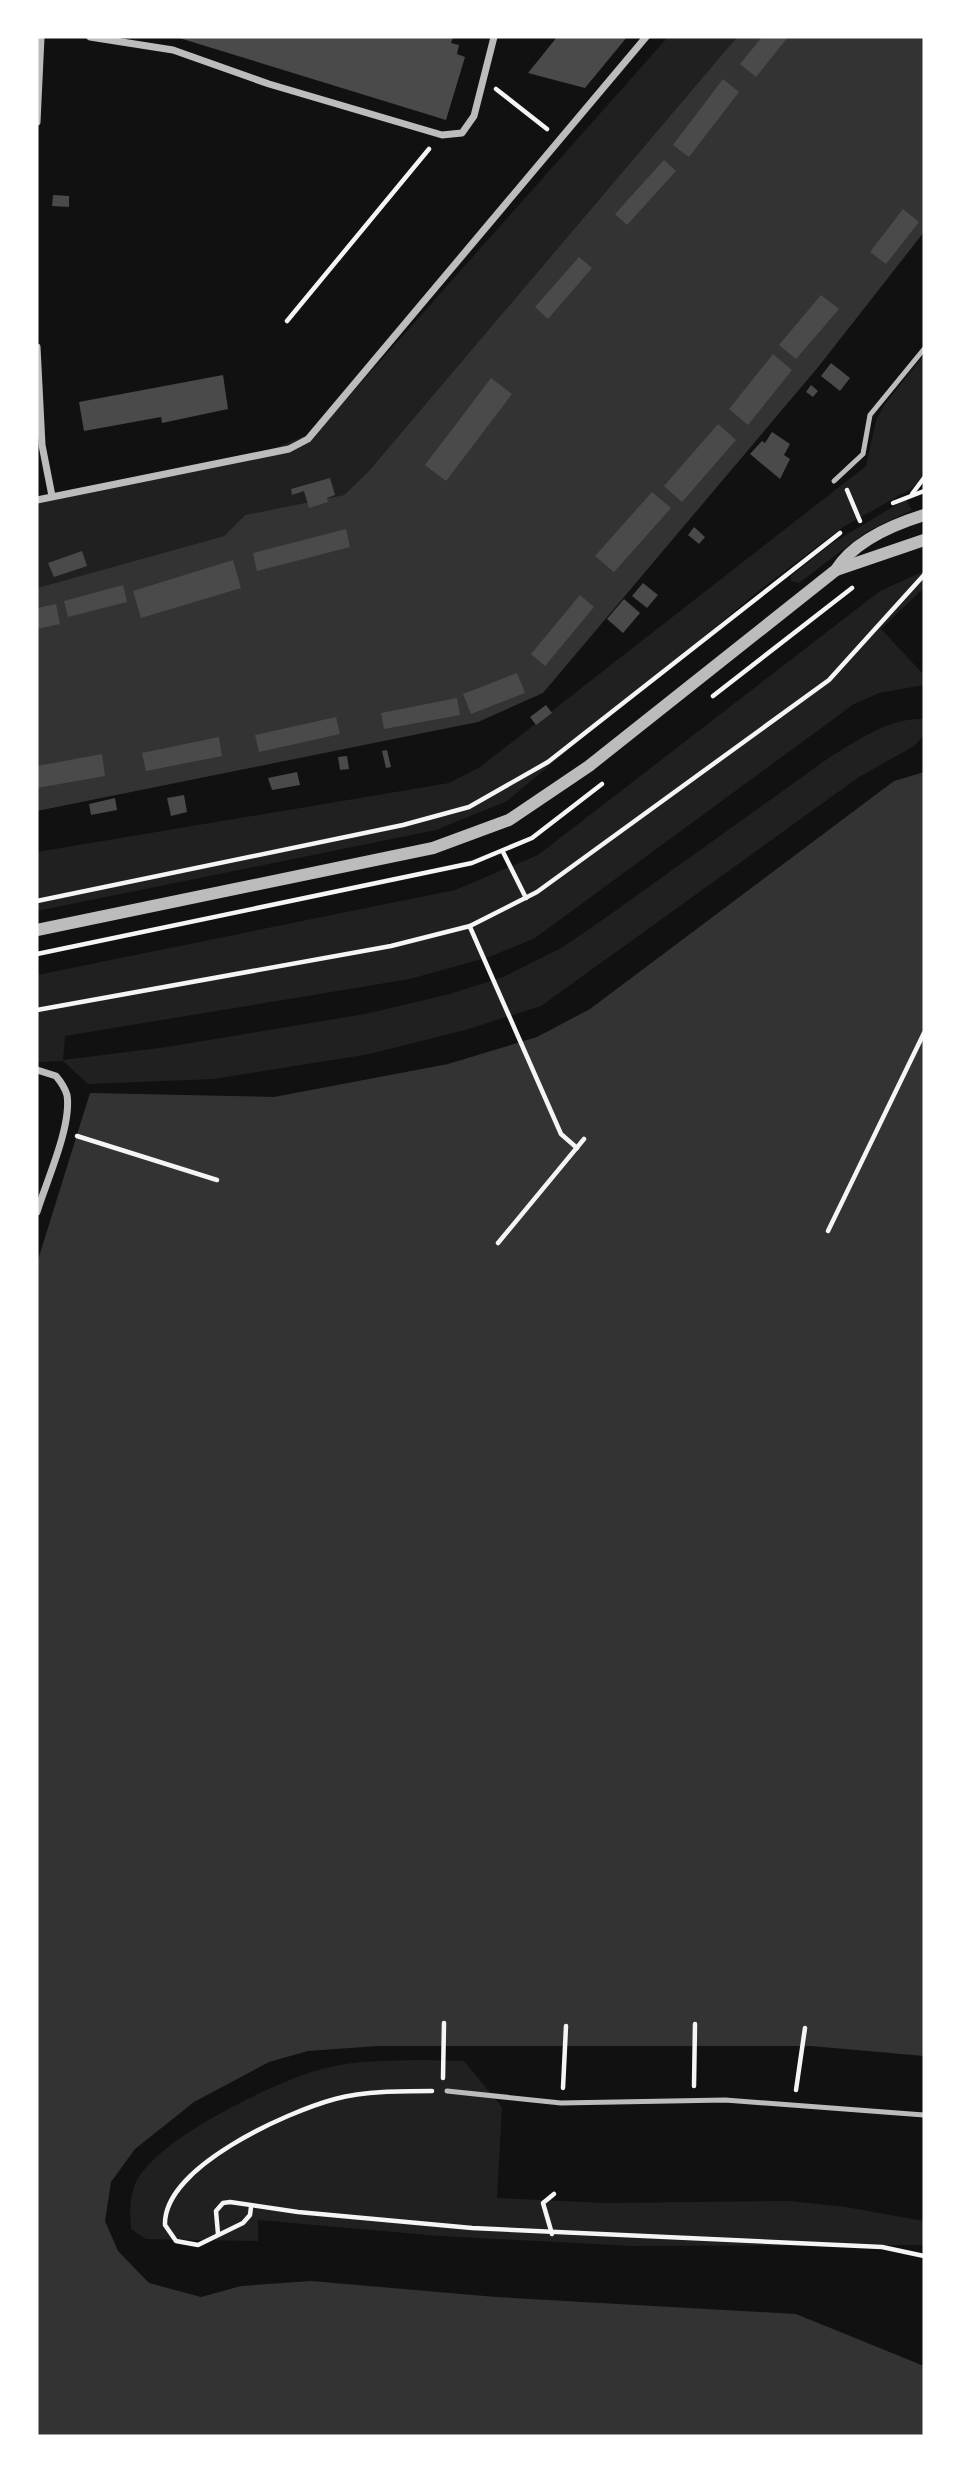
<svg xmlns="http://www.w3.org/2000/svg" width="961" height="2473" font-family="Ubuntu,sans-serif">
	<rect width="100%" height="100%" fill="#111"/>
	<!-- green -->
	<g fill="#202020">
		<polygon points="668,37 737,37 368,472 344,495 245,515 224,536 37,588 37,503 275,448 319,430"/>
		<polygon points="924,355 924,477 911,489 843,527 761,589 507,801 436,830 37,911 37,852 449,783 480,767 866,466 876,421 884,405"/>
		<polygon points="906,499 912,510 866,532 799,583 791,581 791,576 831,544"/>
		<path d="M 924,571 L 924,588 L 881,629 L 924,675 L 924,685 L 879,693 L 854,704 L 535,938 L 489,957 L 410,979 L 65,1036 L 63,1060 L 167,1047 L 365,1014 L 450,994 L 503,977 L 563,947 L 608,916 L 830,757 C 858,740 890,717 924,719 L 924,735 L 914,746 L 859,777 L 541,1006 L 465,1030 L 370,1054 L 214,1079 L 88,1084 L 63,1061 L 37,1062 L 37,975 L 455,890 L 538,855 L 880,591 Z"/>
		<path d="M 421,2060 L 464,2061 L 502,2107 L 497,2198 L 604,2203 L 789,2201 L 846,2207 L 924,2221 L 924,2245 L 632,2246 L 439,2236 L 258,2220 L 258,2241 L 146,2239 L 131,2229 C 130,2213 129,2198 136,2182 C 157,2138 278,2080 325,2068 C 356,2060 389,2061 421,2060 Z"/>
	</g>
	<!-- water -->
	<g fill="#333">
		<polygon points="737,37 924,37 924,232 819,366 543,693 478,722 37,811 37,588 224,536 245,515 344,495 368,472"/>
		<polygon points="924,772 924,2056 811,2046 378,2046 308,2051 269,2062 194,2102 135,2149 111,2182 105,2221 118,2251 149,2283 201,2297 241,2286 311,2281 496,2297 796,2314 924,2366 924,2436 37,2436 37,1263 90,1093 274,1097 448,1064 537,1037 590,1009 894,781"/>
	</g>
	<!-- building -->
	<g fill="#4a4a4a">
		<polygon points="176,37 453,37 451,43 459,45 457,54 465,57 446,120"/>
		<polygon points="557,37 627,37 585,88 528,73"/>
		<polygon points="762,37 788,37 756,77 740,64"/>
		<polygon points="723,79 739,92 689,157 673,145"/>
		<polygon points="664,160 676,171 627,225 615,214"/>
		<polygon points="53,195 69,196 69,207 52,206"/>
		<polygon points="903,209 919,222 886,264 870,252"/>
		<polygon points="579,257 592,268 548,319 535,307"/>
		<polygon points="821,295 839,309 796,359 779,345"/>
		<polygon points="773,354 792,370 748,425 729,409"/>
		<polygon points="831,363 850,378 840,391 821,376"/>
		<polygon points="223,375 228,409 162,423 161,417 84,431 79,402"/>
		<polygon points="491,378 512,394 446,481 425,465"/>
		<polygon points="811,385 818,391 813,397 806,392"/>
		<polygon points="718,424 736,440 682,502 664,486"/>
		<polygon points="772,432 790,444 784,455 790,459 780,479 750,454 762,441 765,443"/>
		<polygon points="330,478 335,495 327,498 328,502 309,508 304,491 292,495 291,489"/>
		<polygon points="652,492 671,508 614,572 595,556"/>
		<polygon points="694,527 705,537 699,544 688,535"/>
		<polygon points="346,529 350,547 257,571 253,553"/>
		<polygon points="82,551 87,566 54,577 48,563"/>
		<polygon points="233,560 241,588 141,618 133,591"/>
		<polygon points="643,583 658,595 647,608 632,596"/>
		<polygon points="123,585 127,602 68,617 64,601"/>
		<polygon points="580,595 594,607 545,666 531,654"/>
		<polygon points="624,599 640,613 623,633 607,619"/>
		<polygon points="56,604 60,624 37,629 37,608"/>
		<polygon points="517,673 525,693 471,714 463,694"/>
		<polygon points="457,698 460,715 384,729 381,713"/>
		<polygon points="546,705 552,713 536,725 530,717"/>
		<polygon points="336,717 340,734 259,752 255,735"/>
		<polygon points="219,737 222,756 146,771 142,753"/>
		<polygon points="387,750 391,767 386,768 382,751"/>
		<polygon points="102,754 105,776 37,788 37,766"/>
		<polygon points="347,756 349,769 340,770 338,757"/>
		<polygon points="297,772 300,785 272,790 268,778"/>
		<polygon points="184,795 187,812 171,816 167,798"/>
		<polygon points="115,798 117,810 91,815 89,804"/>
	</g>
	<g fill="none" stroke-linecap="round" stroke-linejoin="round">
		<!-- path -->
		<g stroke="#f5f5f5" stroke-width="4.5">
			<polyline points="496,89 547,129"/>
			<polyline points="287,321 429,149"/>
			<polyline points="847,490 860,521"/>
			<polyline points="912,494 924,478"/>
			<polyline points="893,503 924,491"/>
			<polyline points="713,696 852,588"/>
			<polyline points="503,852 526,898"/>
			<polyline points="37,901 403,825 469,807 548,762 840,533"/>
			<polyline points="470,927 561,1134 577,1148"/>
			<polyline points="37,954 472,863 532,838 602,784"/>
			<polyline points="37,1010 391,946 470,926 537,892 829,680 924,575"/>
			<polyline points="77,1136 217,1180"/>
			<polyline points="828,1231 924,1033"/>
			<polyline points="498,1243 584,1139"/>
			<polyline points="443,2078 444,2023"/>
			<polyline points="694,2086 695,2024"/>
			<polyline points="563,2088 566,2026"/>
			<polyline points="796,2090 805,2028"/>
			<path d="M 251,2207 L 250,2215 L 243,2223 L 198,2245 L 176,2241 L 165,2225 C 163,2167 287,2112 335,2099 C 365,2091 401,2091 432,2091"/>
			<polyline points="218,2234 216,2211 223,2203 230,2202 298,2212 472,2228 882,2247 924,2256"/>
			<polyline points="552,2234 543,2203 554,2194"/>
		</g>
		<!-- service -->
		<g stroke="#bcbcbc" stroke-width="5">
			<polyline points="834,481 863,454 870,415 924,349"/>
			<polyline points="447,2091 561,2103 725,2100 924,2115"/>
		</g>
		<!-- minor -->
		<g stroke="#bcbcbc" stroke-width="7">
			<polyline points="90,37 173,50 269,84 442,135 462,133 474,116 494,37"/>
			<polyline points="37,122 41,37"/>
			<polyline points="37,347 42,445 52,496"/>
			<polyline points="37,500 289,449 308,439 646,37"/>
			<path d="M 37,1070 L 56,1076 C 61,1082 65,1088 67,1095 C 72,1126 46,1182 37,1212"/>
		</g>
		<!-- tertiary -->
		<g stroke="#bcbcbc" stroke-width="12">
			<polyline points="836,570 924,540"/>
			<path d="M 37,930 L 433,848 L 509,820 L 589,766 L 836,570 C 854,541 892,525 924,515"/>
		</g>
	</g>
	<!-- border -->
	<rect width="961" height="2473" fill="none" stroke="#ffffff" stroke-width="77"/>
</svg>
